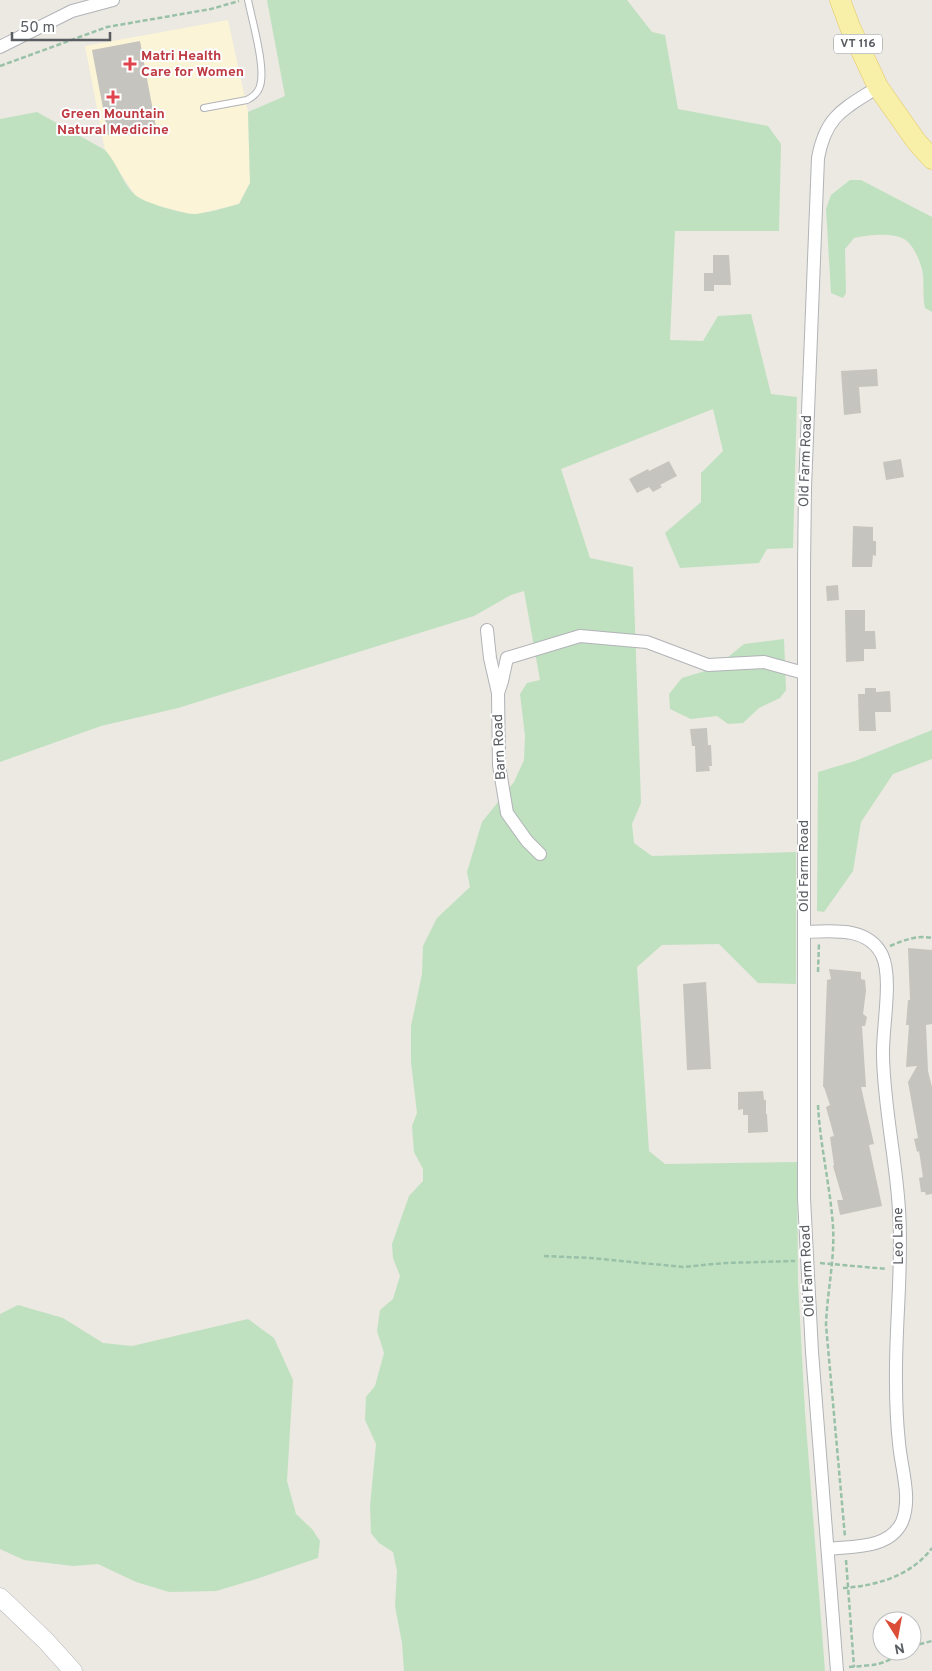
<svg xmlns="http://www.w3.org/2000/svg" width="932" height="1671" font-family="Overpass,sans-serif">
	<rect width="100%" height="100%" fill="#ebe9e1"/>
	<!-- commercial -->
	<polygon fill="#fbf4d6" points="228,20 248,112 250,183 239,204 193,215 148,203 135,195 105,150 85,46"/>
	<!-- green -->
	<g fill="#bfe1c0">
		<path d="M 267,0 L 627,0 L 652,32 L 665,35 L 678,109 L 768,126 L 781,144 L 779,231 L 675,231 L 670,340 L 703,341 L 718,316 L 751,314 L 771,394 L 797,397 L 793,548 L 767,549 L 759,563 L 680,568 L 665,533 L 701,502 L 701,473 L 723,451 L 713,409 L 561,469 L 590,558 L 633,567 L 641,803 L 632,824 L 634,843 L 652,856 L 796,852 L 796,984 L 758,983 L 719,944 L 662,945 L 637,967 L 649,1151 L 665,1164 L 797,1162 L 798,1282 L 805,1412 L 825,1671 L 404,1671 L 402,1643 L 395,1606 L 397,1571 L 393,1552 L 379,1543 L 371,1533 L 370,1506 L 376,1444 L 365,1420 L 366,1397 L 375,1386 L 384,1353 L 377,1331 L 380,1310 L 393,1299 L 400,1276 L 393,1258 L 392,1244 L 409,1196 L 423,1181 L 423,1169 L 414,1152 L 412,1126 L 417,1113 L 411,1062 L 411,1026 L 422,974 L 423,946 L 437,918 L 470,887 L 467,872 L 482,822 L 514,782 L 524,760 L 525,736 L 520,694 L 527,683 L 540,680 L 524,591 L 511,595 L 474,616 L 178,708 L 101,726 L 0,762 L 0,119 L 37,112 L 105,150 C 118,164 122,183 135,195 C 142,202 183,214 194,214 C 204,214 228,207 239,204 L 250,183 L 248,112 L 285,96 Z"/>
		<path d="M 850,180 L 861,180 L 932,217 L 932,312 L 925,308 C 922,295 925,282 922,269 C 919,259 913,244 904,239 C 892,232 867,235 854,238 L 845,249 L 846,293 L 843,298 L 831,293 L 826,209 L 831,195 Z"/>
		<polygon points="784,639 786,690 780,698 759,708 743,723 728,724 717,716 691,719 670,709 669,694 682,678 715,668 744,644"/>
		<polygon points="932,730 932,759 893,774 861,822 853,871 824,912 817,911 818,772 855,761"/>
		<polygon points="18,1305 63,1318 103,1343 132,1346 248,1319 274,1338 293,1380 287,1481 296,1514 312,1529 320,1541 318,1558 253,1580 216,1591 169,1592 136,1582 98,1564 73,1566 24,1560 0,1549 0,1314"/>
	</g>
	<!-- building -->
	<g fill="#c6c4be">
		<polygon points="140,41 156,127 108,135 92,50"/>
		<polygon points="713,255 729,255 731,285 714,285 714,291 704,291 704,273 713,273"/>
		<polygon points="877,369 878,386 859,387 861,413 844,415 841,371"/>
		<polygon points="901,459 904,477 886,480 883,462"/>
		<polygon points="669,461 677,476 660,485 662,487 653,492 649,487 637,493 629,479 648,469 649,471"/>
		<polygon points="853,526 873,527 873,541 876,541 876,556 873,555 872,567 852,567"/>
		<polygon points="838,585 839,600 827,601 826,586"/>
		<polygon points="845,610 865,610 865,631 875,631 876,649 864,649 864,661 846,662"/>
		<polygon points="865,688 876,688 876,692 890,691 891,712 875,712 876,731 859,731 858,694 865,694"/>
		<polygon points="707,728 708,745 711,745 712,766 709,766 710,771 696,772 695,746 692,746 690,729"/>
		<polygon points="908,948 932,950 932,1024 926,1025 928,1071 932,1087 932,1194 926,1195 925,1192 921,1192 919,1178 923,1177 919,1151 917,1152 914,1139 918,1138 908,1082 917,1066 906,1067 909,1025 906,1025 908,1000 910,1000"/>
		<polygon points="829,969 861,972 861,979 865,980 866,991 863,1014 867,1017 865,1026 862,1026 866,1087 861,1087 874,1144 869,1145 882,1206 840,1215 837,1200 843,1200 833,1166 834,1165 830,1137 834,1136 826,1107 830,1105 824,1087 823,1087 827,980 831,979"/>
		<polygon points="706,982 711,1069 687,1070 683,984"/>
		<polygon points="763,1091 764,1100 766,1100 766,1114 767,1114 768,1132 748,1133 748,1115 743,1115 743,1109 738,1110 738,1092"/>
	</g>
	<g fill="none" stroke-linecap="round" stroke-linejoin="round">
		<defs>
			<path id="lane" d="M 204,108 L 247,100 C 253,97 258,93 260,86 C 266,68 252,20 248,0"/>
			<g id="street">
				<polyline points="0,47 72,11 113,0"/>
				<polyline points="487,630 490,658 498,693 499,765 507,813 527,841 540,854"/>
				<polyline points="498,693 502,681 507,658 580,636 647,642 708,665 764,662 804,673"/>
				<path d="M 804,932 C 831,931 868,926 882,955 C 893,978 882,1029 883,1056 C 884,1108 896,1158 899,1210 C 903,1268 895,1325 896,1383 C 896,1403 897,1424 899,1443 C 901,1468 912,1498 902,1522 C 889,1549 854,1546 828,1549"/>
				<path d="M 837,1671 L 812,1352 L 804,1198 L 804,567 L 805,488 L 818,158 C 826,115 844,109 878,87"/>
			</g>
			<polyline id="secondary" points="0,1597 46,1641 73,1671"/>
			<polyline id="primary" points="840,0 850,27 878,87 916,141 932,159"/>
		</defs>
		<!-- lane casing -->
		<use href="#lane" stroke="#b1b3b8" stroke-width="8"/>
		<!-- street casing -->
		<use href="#street" stroke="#b1b3b8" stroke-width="14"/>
		<!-- secondary casing -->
		<use href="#secondary" stroke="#b0b3b8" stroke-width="19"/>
		<!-- primary casing -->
		<use href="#primary" stroke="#e6c75f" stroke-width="21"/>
		<!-- path -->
		<g stroke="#99c1a7" stroke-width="2.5" stroke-dasharray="5 2.5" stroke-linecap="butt">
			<polyline points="0,66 107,27 211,9 239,1"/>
			<path d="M 890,946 C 904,940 917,935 932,938"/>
			<polyline points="818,972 819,942"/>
			<path d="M 818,1105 C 820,1145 830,1185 833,1226 C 835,1260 827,1292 826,1325 L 845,1537"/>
			<polyline points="544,1256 591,1258 683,1267 725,1263 795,1261"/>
			<polyline points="820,1263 887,1269"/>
			<polyline points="846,1560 854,1667"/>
			<path d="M 843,1588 C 876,1586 911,1576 932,1548"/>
			<polyline points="912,1646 932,1641"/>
			<path d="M 849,1667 C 874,1665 883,1666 904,1651"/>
		</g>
		<!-- lane -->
		<use href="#lane" stroke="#fff" stroke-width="6"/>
		<!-- street -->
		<use href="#street" stroke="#fff" stroke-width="12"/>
		<!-- secondary -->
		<use href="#secondary" stroke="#fff" stroke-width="18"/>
		<!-- primary -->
		<use href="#primary" stroke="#f8f0a9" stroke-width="20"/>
	</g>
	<!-- markers -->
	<g fill="#e0444e" stroke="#fff" stroke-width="2">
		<path d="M127.5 56.5h5v5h5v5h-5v5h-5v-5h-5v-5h5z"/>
		<path d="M110.5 89.5h5v5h5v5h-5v5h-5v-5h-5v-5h5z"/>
	</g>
	<g text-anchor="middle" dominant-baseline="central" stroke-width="4" stroke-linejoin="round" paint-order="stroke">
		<!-- shield labels -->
		<rect fill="#fff" stroke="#8b8d90" stroke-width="1" x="834" y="34.5" width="48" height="19" rx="4"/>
		<g font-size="12" font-weight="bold" fill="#595c61">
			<text x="858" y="44">VT 116</text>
		</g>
		<!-- health labels -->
		<g font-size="14" font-weight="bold" fill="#be3a42" stroke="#fff" text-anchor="start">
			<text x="141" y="56">Matri Health<tspan x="141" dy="16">Care for Women</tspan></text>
			<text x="113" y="114" text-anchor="middle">Green Mountain<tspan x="113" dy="16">Natural Medicine</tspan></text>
		</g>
		<!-- street labels -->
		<g font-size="14" fill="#595c61" stroke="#fff">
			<text transform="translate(806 461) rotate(-88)">Old Farm Road</text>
			<text transform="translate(500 747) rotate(-93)">Barn Road</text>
			<text transform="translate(804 866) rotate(-90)">Old Farm Road</text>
			<text transform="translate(899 1236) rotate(-91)">Leo Lane</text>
			<text transform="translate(808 1271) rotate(-93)">Old Farm Road</text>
		</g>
	</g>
	<!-- north arrow -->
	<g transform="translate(897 1636) rotate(169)"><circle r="24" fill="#ffffff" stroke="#bdbec0"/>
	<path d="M0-4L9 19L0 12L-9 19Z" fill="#db4d37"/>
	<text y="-8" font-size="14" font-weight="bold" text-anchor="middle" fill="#595c61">N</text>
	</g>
	<!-- scale -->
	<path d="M12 32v8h98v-8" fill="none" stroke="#595c61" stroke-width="2.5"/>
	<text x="20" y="32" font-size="15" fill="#595c61" stroke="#ffffff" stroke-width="4" paint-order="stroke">50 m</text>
</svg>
